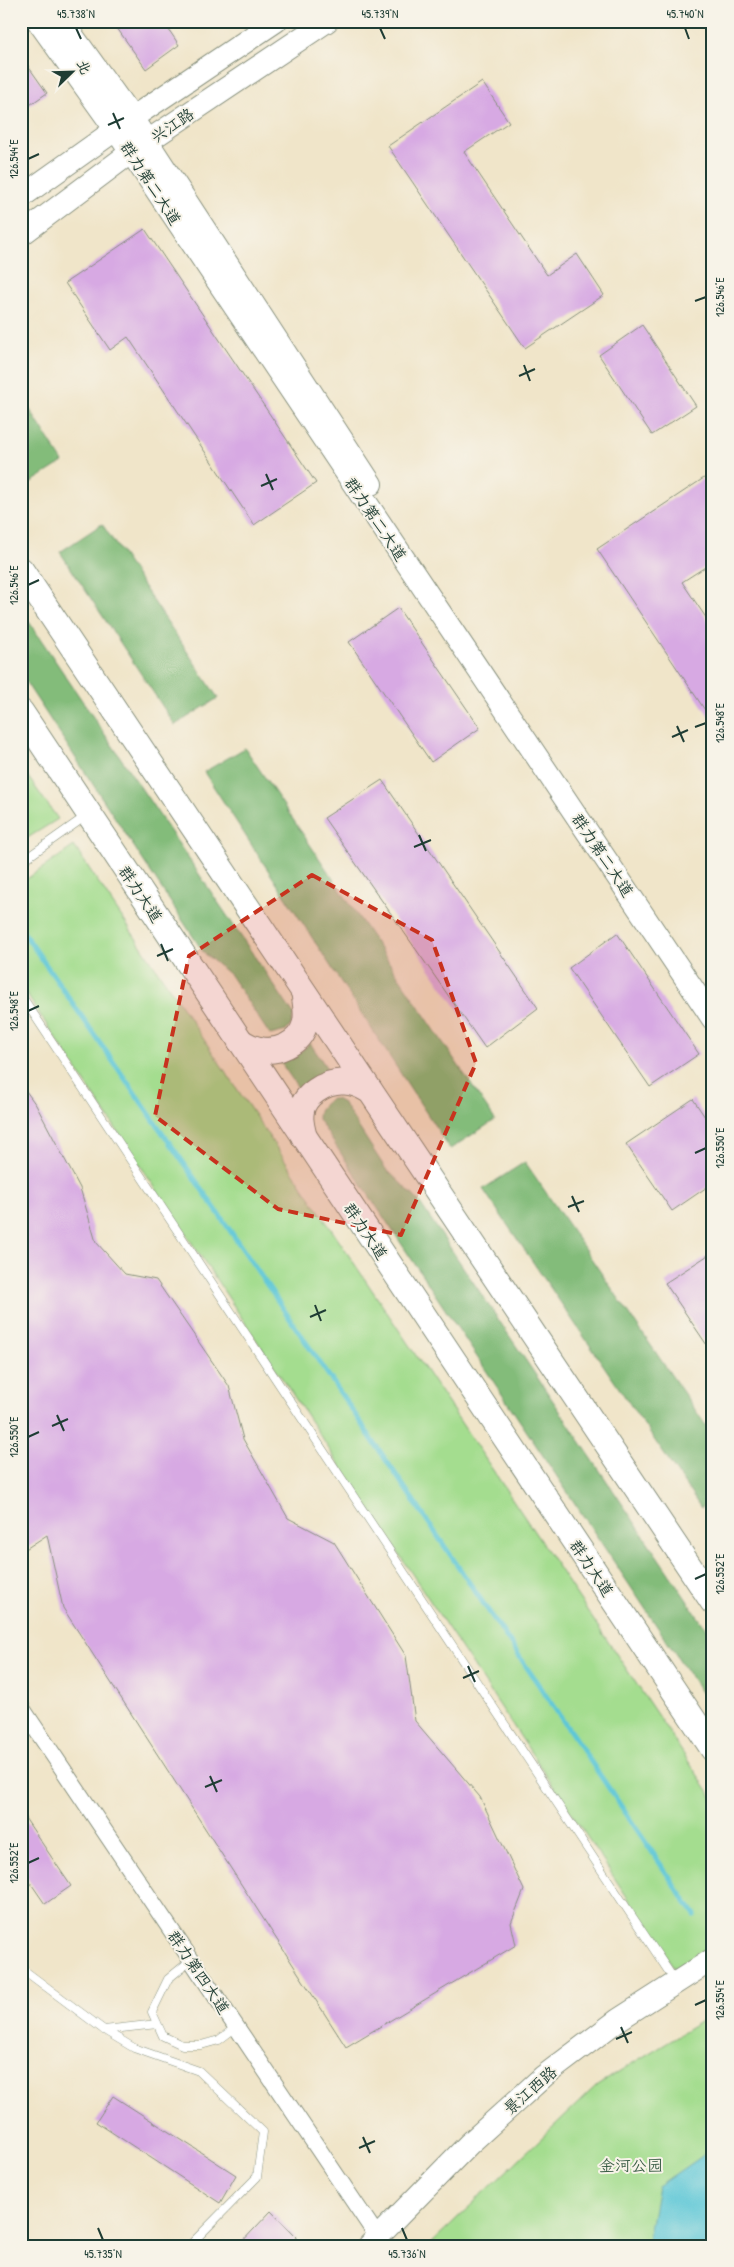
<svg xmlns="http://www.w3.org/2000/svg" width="734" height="2267" font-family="'Patrick Hand','LXGW WenKai TC',sans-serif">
	<rect width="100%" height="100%" fill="#f7f3e8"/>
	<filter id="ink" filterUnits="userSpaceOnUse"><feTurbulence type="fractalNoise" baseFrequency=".02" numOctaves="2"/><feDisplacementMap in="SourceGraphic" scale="10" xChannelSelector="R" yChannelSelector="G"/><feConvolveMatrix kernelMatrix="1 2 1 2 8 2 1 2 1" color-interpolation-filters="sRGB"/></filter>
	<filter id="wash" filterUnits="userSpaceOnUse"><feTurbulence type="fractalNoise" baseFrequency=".0096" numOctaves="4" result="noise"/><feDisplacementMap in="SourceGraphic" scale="20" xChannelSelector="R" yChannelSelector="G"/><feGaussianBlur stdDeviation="1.12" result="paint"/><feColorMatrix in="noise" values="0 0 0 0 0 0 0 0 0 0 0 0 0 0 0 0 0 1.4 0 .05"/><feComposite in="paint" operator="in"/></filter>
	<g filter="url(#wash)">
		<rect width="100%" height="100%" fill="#f0e5c9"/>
		<!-- green -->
		<g fill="#a4dd8f" stroke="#628d62">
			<polygon points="21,767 58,819 21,842"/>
			<polygon points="74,846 713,1798 713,1947 677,1972 21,986 21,883"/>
			<polygon points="713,2014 713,2246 428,2246 597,2085"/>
		</g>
		<!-- forest -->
		<g fill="#83bc7a" stroke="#517c57">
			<polygon points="21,396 63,462 22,488 21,487"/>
			<polygon points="102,524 218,698 175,725 60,552"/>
			<polygon points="21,610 294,1015 291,1025 286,1031 270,1035 230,975 204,953 21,675"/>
			<polygon points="245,748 495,1120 450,1149 204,772"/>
			<polygon points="310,1043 330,1073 301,1092 281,1063 298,1054"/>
			<path d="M 332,1099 L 336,1099 L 343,1103 L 385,1168 L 418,1200 L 713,1639 L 713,1710 L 318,1119 C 318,1109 323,1103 332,1099 Z"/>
			<polygon points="525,1162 713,1436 713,1498 701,1508 483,1189"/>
		</g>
		<!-- water -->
		<polygon fill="#5dc7d7" stroke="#3e8286" points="713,2148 713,2246 647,2246 658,2186"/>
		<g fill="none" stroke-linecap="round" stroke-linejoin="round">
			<!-- stream -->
			<polyline stroke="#5dc7d7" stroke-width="5" points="21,929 210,1201 695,1915"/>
		</g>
		<g id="blocks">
			<!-- building -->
			<g fill="#d7a9e3">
				<polygon points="112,21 163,21 179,45 146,69"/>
				<polygon points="21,56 47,93 21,111"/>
				<polygon points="482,82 509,122 464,152 547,275 577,254 604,295 525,348 388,146"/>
				<polygon points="145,229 316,483 254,525 128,337 110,350 65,283"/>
				<polygon points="642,325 696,406 652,435 599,355"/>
				<polygon points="707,476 713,485 713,562 682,582 713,628 713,722 597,549"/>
				<polygon points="398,608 480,728 431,762 349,642"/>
				<polygon points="382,780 538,1008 485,1048 324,818"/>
				<polygon points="617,933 699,1054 650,1087 569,968"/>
				<polygon points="21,1084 36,1105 80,1188 96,1242 125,1274 156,1280 229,1386 243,1439 288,1518 334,1542 406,1656 415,1721 480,1797 524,1890 511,1923 516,1945 346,2047 63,1608 47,1535 21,1552"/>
				<polygon points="693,1099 713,1129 713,1183 672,1211 626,1144"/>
				<polygon points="713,1252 713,1354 665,1283"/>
				<polygon points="21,1812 71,1886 45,1904 21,1869"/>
				<polygon points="113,2096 236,2175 220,2203 96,2122"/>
				<polygon points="271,2211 296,2237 294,2246 238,2246"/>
			</g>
		</g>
	</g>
	<g filter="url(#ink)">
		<use href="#blocks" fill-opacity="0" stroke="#88917e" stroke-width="1"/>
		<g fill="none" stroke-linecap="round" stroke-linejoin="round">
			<defs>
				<g id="service">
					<polyline points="21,862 86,816"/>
					<polyline points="21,995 675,1981"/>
					<polyline points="191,1960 168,1979 152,2012 163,2036 182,2045 201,2045 219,2040 236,2027"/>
					<polyline points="21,1968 104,2030 134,2048 199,2071 263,2132 257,2177 189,2246"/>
					<polyline points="104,2030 157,2024"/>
				</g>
				<polyline id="minor" points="21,1707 377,2236"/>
				<g id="secondary">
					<polyline points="38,21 116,130 713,1019"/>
					<polyline points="62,21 132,118 371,484"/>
					<polyline points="21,197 132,118 276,21"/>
					<polyline points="21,235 130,153 327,21"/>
					<polyline points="369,2246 469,2144 544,2076 618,2020 713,1959"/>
				</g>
				<g id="primary">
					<polyline points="21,570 713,1602"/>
					<polyline points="21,712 713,1749"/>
					<path d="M 240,1041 C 245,1044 251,1048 258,1049 C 276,1054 300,1044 305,1024 C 308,1014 305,1003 304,993"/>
					<path d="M 304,1137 C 303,1130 300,1122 301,1114 C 302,1095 326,1081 344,1082 C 354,1082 362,1086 370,1091"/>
				</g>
			</defs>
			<!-- service casing -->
			<use href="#service" stroke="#88917e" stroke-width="9"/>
			<!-- minor casing -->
			<use href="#minor" stroke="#88917e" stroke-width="18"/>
			<!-- secondary casing -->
			<use href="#secondary" stroke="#88917e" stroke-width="24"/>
			<!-- primary casing -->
			<use href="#primary" stroke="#88917e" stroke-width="27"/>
			<!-- service -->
			<use href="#service" stroke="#fff" stroke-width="8"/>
			<!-- minor -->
			<use href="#minor" stroke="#fff" stroke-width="16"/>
			<!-- secondary -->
			<use href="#secondary" stroke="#fff" stroke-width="22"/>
			<!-- primary -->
			<use href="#primary" stroke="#fff" stroke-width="25"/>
		</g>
	</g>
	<!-- marked area -->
	<path fill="#c8321e" fill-opacity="0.2" stroke="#c8321e" stroke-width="4" stroke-dasharray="10 6" stroke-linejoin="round" d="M 312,875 L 432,940 L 476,1063 L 401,1235 L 278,1209 L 155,1116 L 189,956 Z"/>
	<!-- ticks -->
	<path fill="none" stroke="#1f3d34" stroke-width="2" d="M 76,28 L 81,39M 380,28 L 385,39M 685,28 L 689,39M 113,113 L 120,129M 108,125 L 124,118M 28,159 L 39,154M 695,301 L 706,297M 524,365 L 530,381M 519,376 L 535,369M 266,474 L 273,490M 261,486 L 277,479M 28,585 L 39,580M 677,726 L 684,742M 695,727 L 706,723M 672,737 L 688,730M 419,835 L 426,851M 414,847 L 431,840M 161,944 L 168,961M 157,956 L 173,949M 28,1011 L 39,1006M 695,1153 L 706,1148M 572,1196 L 579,1212M 568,1207 L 584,1201M 315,1305 L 321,1321M 310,1317 L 326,1310M 57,1415 L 64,1431M 52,1426 L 68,1419M 28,1437 L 39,1432M 695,1579 L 706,1574M 468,1666 L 475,1682M 463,1678 L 479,1671M 210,1776 L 217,1792M 205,1787 L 222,1780M 28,1863 L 39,1858M 695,2005 L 706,2000M 621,2027 L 628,2043M 616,2039 L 632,2032M 363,2137 L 370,2153M 359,2148 L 375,2141M 98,2228 L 103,2240M 402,2228 L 407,2240"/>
	<g text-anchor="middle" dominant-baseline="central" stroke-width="4" stroke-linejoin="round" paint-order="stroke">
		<!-- street labels -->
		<g font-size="16" fill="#1f3d34" stroke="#f7f3e8">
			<text transform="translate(172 125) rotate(-34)">兴江路</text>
			<text transform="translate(151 183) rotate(57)">群力第二大道</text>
			<text transform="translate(376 519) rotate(56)">群力第二大道</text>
			<text transform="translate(603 855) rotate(56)">群力第二大道</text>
			<text transform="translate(141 894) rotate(56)">群力大道</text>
			<text transform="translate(366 1231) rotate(56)">群力大道</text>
			<text transform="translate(592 1568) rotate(56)">群力大道</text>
			<text transform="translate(199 1972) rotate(56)">群力第四大道</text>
			<text transform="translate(530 2090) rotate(-41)">景江西路</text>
		</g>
		<!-- park labels -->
		<g font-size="16" fill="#3a5d46" stroke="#f7f3e8">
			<text x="631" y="2165">金河公园</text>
		</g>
	</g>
	<!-- margin -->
	<rect width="734" height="2267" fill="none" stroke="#f7f3e8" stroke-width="55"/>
	<!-- north arrow -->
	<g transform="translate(72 72) rotate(67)" stroke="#f7f3e8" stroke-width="4" paint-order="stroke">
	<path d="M0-4L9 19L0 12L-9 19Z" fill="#1f3d34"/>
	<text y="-8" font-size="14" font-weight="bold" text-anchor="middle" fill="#1f3d34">北</text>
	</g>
	<rect x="28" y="28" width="678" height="2212" fill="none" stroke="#1f3d34" stroke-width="2"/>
	<g font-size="12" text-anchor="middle" fill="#1f3d34">
		<text x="76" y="18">45.738°N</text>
		<text x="380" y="18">45.739°N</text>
		<text x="685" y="18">45.740°N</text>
		<text transform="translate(14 159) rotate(-90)" y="4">126.544°E</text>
		<text transform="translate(720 297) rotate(-90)" y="4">126.546°E</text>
		<text transform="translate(14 585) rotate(-90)" y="4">126.546°E</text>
		<text transform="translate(720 723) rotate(-90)" y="4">126.548°E</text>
		<text transform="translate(14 1011) rotate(-90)" y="4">126.548°E</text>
		<text transform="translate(720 1148) rotate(-90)" y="4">126.550°E</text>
		<text transform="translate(14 1437) rotate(-90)" y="4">126.550°E</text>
		<text transform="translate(720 1574) rotate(-90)" y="4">126.552°E</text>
		<text transform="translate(14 1863) rotate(-90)" y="4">126.552°E</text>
		<text transform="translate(720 2000) rotate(-90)" y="4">126.554°E</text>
		<text x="103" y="2258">45.735°N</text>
		<text x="407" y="2258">45.736°N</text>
	</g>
</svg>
